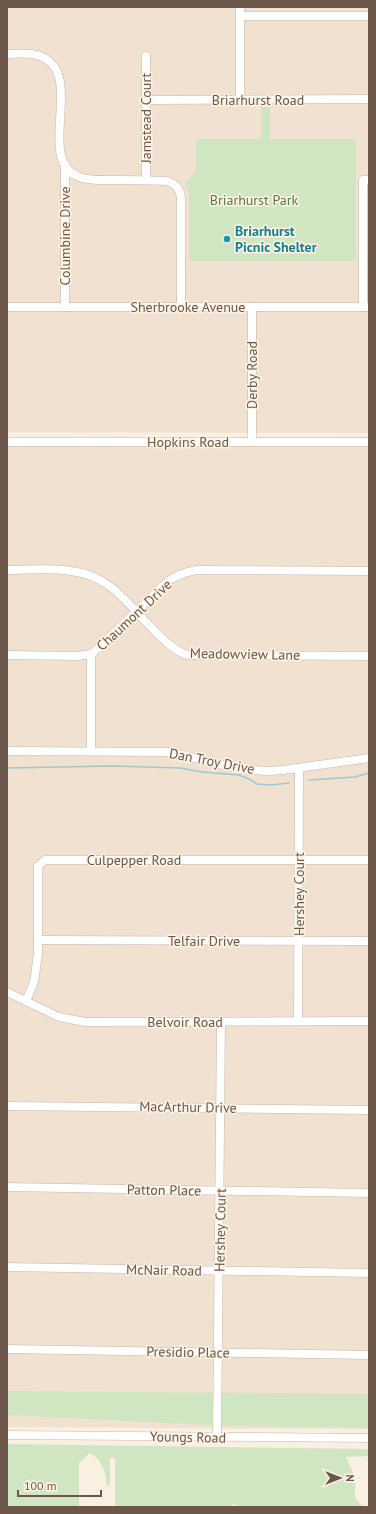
<svg xmlns="http://www.w3.org/2000/svg" width="376" height="1514" font-family="'PT Sans',sans-serif">
	<rect width="100%" height="100%" fill="#f9f0e1"/>
	<!-- residential -->
	<g fill="#f0e1d0">
		<polygon points="7,7 369,7 369,433 7,432"/>
		<polygon points="369,437 369,1429 7,1427 7,439"/>
	</g>
	<!-- green -->
	<g fill="#d0e5c2">
		<polygon points="261,107 270,107 270,139 356,139 356,261 189,261 189,193 185,183 196,172 196,139 261,139"/>
		<polygon points="7,1391 369,1394 369,1428 228,1426 7,1415"/>
		<path d="M 7,1444 L 369,1449 L 369,1456 L 346,1457 L 355,1478 L 355,1498 L 363,1507 L 242,1507 L 232,1504 L 232,1507 L 115,1507 L 115,1458 L 110,1458 L 110,1483 L 107,1487 C 106,1473 103,1460 90,1453 L 79,1463 L 79,1507 L 7,1507 Z"/>
	</g>
	<g fill="none" stroke-linecap="round" stroke-linejoin="round">
		<!-- stream -->
		<g stroke="#9fc9d1" stroke-width="1.5">
			<polyline points="7,768 113,766 180,768 202,772 239,775 249,779 257,784 271,785 289,783"/>
			<polyline points="309,780 355,777 369,773"/>
		</g>
		<defs>
			<g id="minor">
				<polyline points="240,7 240,100"/>
				<polyline points="240,16 369,16"/>
				<path d="M 7,54 C 17,54 31,52 40,56 C 87,73 34,160 79,177 C 90,181 104,180 115,180 C 133,180 150,180 167,181 C 176,184 180,189 181,197 L 181,307"/>
				<polyline points="146,100 369,99"/>
				<polyline points="65,165 65,307"/>
				<polyline points="146,180 146,56"/>
				<polyline points="7,307 369,307"/>
				<polyline points="252,307 252,442"/>
				<polyline points="363,307 363,180 369,180"/>
				<polyline points="7,442 369,442"/>
				<path d="M 7,570 C 40,570 79,564 108,585 C 122,595 133,608 145,621 C 157,633 170,649 187,655 L 369,656"/>
				<polyline points="91,654 91,751"/>
				<path d="M 7,655 L 77,656 L 92,654 L 167,582 C 177,575 185,572 196,570 L 369,571"/>
				<polyline points="7,751 170,752 240,769 267,771 283,770 369,758"/>
				<polyline points="38,940 369,941"/>
				<polyline points="7,992 59,1017 85,1022 369,1021"/>
				<polyline points="26,1001 34,982 38,954 38,866 45,860 369,860"/>
				<polyline points="298,1021 299,768"/>
				<polyline points="7,1106 369,1110"/>
				<polyline points="7,1187 369,1193"/>
				<polyline points="7,1267 369,1273"/>
				<polyline points="7,1349 369,1355"/>
				<polyline points="7,1435 369,1438"/>
				<polyline points="217,1437 221,1022"/>
			</g>
		</defs>
		<!-- minor casing -->
		<use href="#minor" stroke="#c8b7aa" stroke-width="9"/>
		<!-- minor -->
		<use href="#minor" stroke="#fff" stroke-width="8"/>
	</g>
	<!-- markers -->
	<circle fill="#0f9aa8" stroke="#fdf4e6" stroke-width="1.5" cx="227" cy="239" r="4"/>
	<g text-anchor="middle" dominant-baseline="central" stroke-width="3" stroke-linejoin="round" paint-order="stroke">
		<!-- street labels -->
		<g font-size="14" fill="#6d574b" stroke="#fdf4e6">
			<text x="258" y="100">Briarhurst Road</text>
			<text transform="translate(146 118) rotate(-90)">Jamstead Court</text>
			<text transform="translate(65 236) rotate(-90)">Columbine Drive</text>
			<text x="188" y="307">Sherbrooke Avenue</text>
			<text transform="translate(252 375) rotate(-90)">Derby Road</text>
			<text x="188" y="442">Hopkins Road</text>
			<text transform="translate(134 615) rotate(-43)">Chaumont Drive</text>
			<text transform="translate(245 654) rotate(1)">Meadowview Lane</text>
			<text transform="translate(212 761) rotate(11)">Dan Troy Drive</text>
			<text x="134" y="860">Culpepper Road</text>
			<text transform="translate(299 894) rotate(-90)">Hershey Court</text>
			<text x="204" y="941">Telfair Drive</text>
			<text x="185" y="1022">Belvoir Road</text>
			<text transform="translate(188 1107) rotate(1)">MacArthur Drive</text>
			<text transform="translate(164 1190) rotate(1)">Patton Place</text>
			<text transform="translate(220 1230) rotate(-89)">Hershey Court</text>
			<text transform="translate(164 1270) rotate(1)">McNair Road</text>
			<text transform="translate(188 1352) rotate(1)">Presidio Place</text>
			<text transform="translate(188 1437) rotate(1)">Youngs Road</text>
		</g>
		<!-- park labels -->
		<g font-size="14" fill="#557847" stroke="#fdf4e6">
			<text x="254" y="200">Briarhurst Park</text>
		</g>
		<!-- culture labels -->
		<g font-size="14" font-weight="bold" fill="#0d838f" stroke="#fdf4e6" text-anchor="start">
			<text x="235" y="231">Briarhurst<tspan x="235" dy="16">Picnic Shelter</tspan></text>
		</g>
	</g>
	<!-- border -->
	<rect width="376" height="1514" fill="none" stroke="#6d574b" stroke-width="16"/>
	<!-- north arrow -->
	<g transform="translate(340 1478) rotate(90)" stroke="#fdf4e6" stroke-width="3" paint-order="stroke">
	<path d="M0-3L7 15L0 10L-7 15Z" fill="#6d574b"/>
	<text y="-6" font-size="11" font-weight="bold" text-anchor="middle" fill="#6d574b">N</text>
	</g>
	<!-- scale -->
	<path d="M18 1490v6h83v-6" fill="none" stroke="#6d574b" stroke-width="2"/>
	<text x="24" y="1490" font-size="12" fill="#6d574b" stroke="#fdf4e6" stroke-width="3" paint-order="stroke">100 m</text>
</svg>
